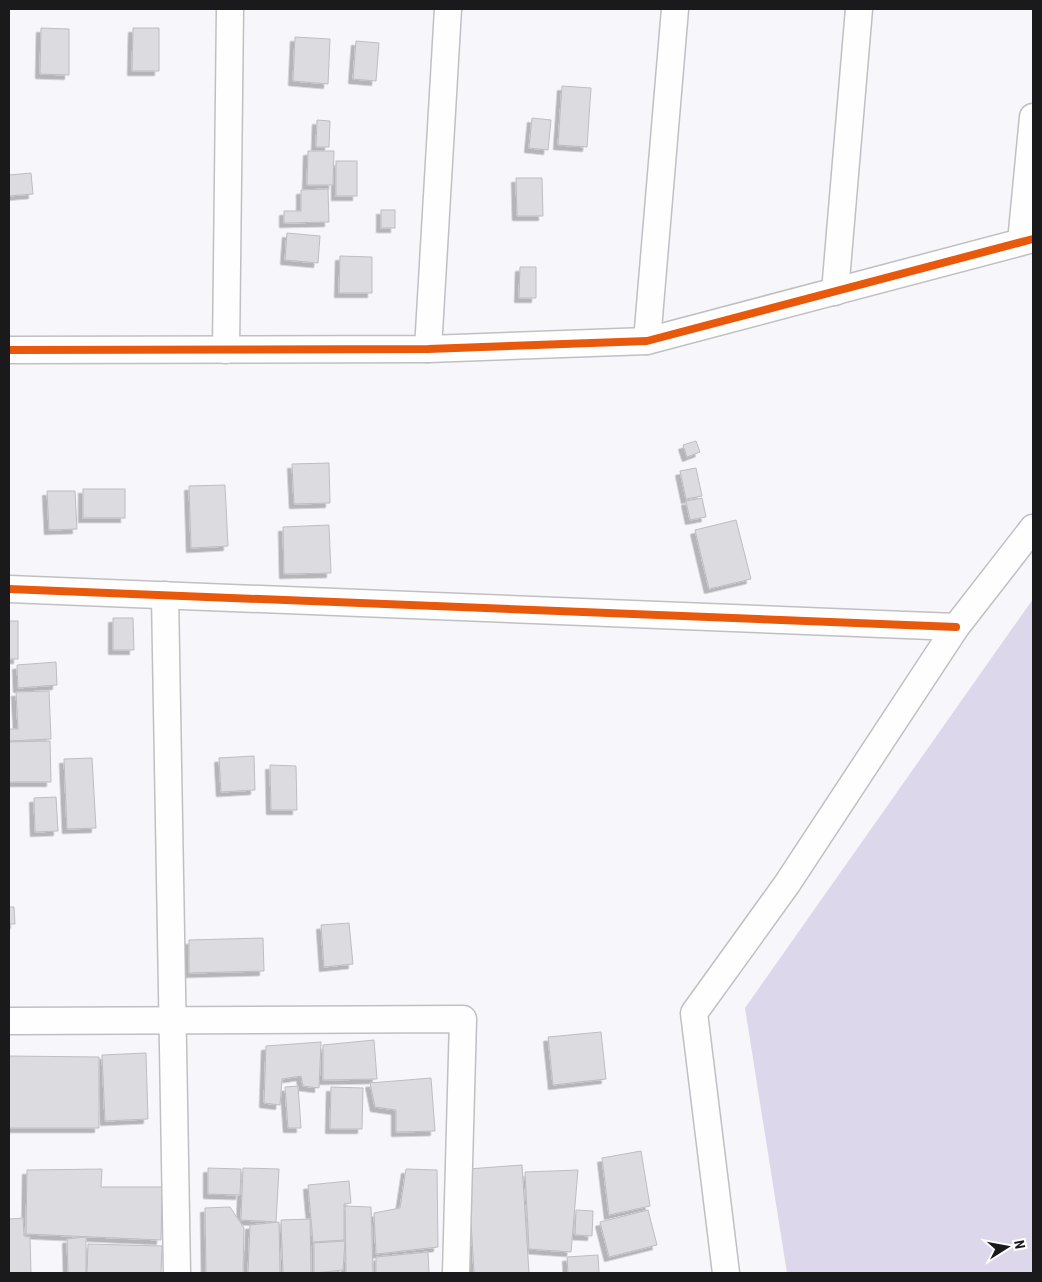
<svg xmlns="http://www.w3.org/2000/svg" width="1042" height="1282" font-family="'Roboto Condensed',sans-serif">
	<defs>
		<filter id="shadow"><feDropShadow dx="-4.5" dy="4.5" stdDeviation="0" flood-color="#0004"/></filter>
	</defs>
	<rect width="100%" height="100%" fill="#f7f6fb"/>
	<!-- green -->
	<polygon fill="#dcd7ea" points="1033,599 1033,1273 787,1273 745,1008"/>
	<!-- building -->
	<g fill="#dcdbdf" stroke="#bebdc1" filter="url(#shadow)">
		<polygon points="41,28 69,29 69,75 40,74"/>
		<polygon points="133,28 159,28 159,71 132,71"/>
		<polygon points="295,37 330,39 328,84 293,81"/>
		<polygon points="356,41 379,43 376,81 353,79"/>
		<polygon points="562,86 591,88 587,147 558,145"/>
		<polygon points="532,118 551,120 548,150 529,148"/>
		<polygon points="317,120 330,121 329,147 316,147"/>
		<polygon points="308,151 334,151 333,185 307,185"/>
		<rect x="336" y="161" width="21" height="35"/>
		<polygon points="31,173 33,194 9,196 9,175"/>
		<polygon points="516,178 542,178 543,216 517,216"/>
		<polygon points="328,189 329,222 284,223 284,211 301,211 301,190"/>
		<rect x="381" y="210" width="14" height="18"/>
		<polygon points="287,233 320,236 318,263 285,260"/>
		<polygon points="340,256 372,257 372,293 339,293"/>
		<polygon points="520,267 536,267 536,298 519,298"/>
		<polygon points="696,441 700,452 687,457 683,445"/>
		<polygon points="329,463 330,503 294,504 292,464"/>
		<polygon points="696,468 702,496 686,499 680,471"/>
		<polygon points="225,485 228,546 191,548 189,486"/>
		<rect x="83" y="489" width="42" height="29"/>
		<polygon points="47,491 75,491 77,529 49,530"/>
		<polygon points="702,498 706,517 690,520 686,501"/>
		<polygon points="736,520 751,579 709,589 695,530"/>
		<polygon points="329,525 331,573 284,574 283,527"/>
		<polygon points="113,618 133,618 134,650 113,650"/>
		<rect x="9" y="621" width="9" height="38"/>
		<polygon points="56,662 57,685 18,688 17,665"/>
		<polygon points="49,691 51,739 9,741 9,729 18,729 16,692"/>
		<polygon points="50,741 51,782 9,782 9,742"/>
		<polygon points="254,756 255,790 221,792 219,758"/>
		<polygon points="92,758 96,828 67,829 64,759"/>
		<polygon points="270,765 296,766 297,810 271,810"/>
		<polygon points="56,797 58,831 35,832 34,798"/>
		<polygon points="9,907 14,907 15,924 9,924"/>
		<polygon points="349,923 353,964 324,967 321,925"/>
		<polygon points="263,938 264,971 189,973 189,940"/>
		<polygon points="601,1032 606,1079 553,1085 548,1037"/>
		<polygon points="374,1040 377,1079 323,1080 323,1045"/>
		<polygon points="321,1042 319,1088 303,1086 301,1076 282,1079 280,1105 264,1103 266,1046"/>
		<polygon points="146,1053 148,1119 105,1121 102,1055"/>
		<polygon points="9,1056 99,1057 99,1128 9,1128"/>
		<polygon points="431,1078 435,1131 396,1132 396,1110 375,1107 370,1083"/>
		<polygon points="298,1086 301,1128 288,1128 285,1087"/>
		<polygon points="331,1087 363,1088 362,1129 330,1129"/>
		<polygon points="641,1151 650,1206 609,1215 602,1158"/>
		<polygon points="522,1165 529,1273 474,1273 468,1169"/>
		<polygon points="208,1168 241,1169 240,1195 208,1194"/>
		<polygon points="243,1168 279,1169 276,1222 241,1220"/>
		<polygon points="102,1169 101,1187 162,1187 161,1240 26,1234 27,1170"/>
		<polygon points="406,1169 437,1170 438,1247 376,1254 374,1213 400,1208"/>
		<polygon points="578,1170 571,1252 529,1249 525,1172"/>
		<polygon points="349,1181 351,1203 344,1204 344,1240 313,1242 308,1185"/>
		<polygon points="345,1206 371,1207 373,1273 346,1273"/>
		<polygon points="230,1207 244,1228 243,1273 206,1273 205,1208"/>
		<polygon points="576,1210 593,1211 592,1236 575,1235"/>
		<polygon points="648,1210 657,1245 609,1257 600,1222"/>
		<polygon points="23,1218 24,1236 30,1237 31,1273 9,1273 9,1219"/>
		<polygon points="310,1219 311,1273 283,1273 281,1220"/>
		<polygon points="279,1222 280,1273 248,1273 250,1225"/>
		<polygon points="86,1237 86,1273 68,1273 67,1239"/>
		<polygon points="345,1241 343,1270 314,1273 314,1243"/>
		<polygon points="88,1244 162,1246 161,1273 87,1273"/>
		<polygon points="428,1252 429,1273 376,1273 376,1257"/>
		<polygon points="598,1255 599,1273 568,1273 567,1257"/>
	</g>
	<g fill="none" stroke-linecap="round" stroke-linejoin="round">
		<defs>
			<g id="minor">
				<polyline points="1021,242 1033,117"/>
				<polyline points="835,292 859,9"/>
				<polyline points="647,341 675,9"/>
				<polyline points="428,349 448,9"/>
				<polyline points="9,350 428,349 647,341 1033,239"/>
				<polyline points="226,350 230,9"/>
				<polyline points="9,589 956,627"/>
				<polyline points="165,595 177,1273"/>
				<polyline points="9,1021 463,1019 456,1273"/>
				<polyline points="726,1273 694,1013 787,884 956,627 1033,528"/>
			</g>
		</defs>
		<!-- minor casing -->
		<use href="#minor" stroke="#c0bfc3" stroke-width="29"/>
		<!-- minor -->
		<use href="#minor" stroke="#fefefe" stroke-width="26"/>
		<defs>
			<g id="cycleway">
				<polyline points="9,350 428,349 647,341 1033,239"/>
				<polyline points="9,589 956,627"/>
			</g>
		</defs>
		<!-- cycleway casing -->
		<use href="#cycleway" stroke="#fff" stroke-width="11"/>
		<!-- cycleway -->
		<use href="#cycleway" stroke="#e8590c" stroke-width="8"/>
	</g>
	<!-- border -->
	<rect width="1042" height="1282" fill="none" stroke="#1a1a1d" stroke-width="20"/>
	<!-- north arrow -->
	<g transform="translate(1007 1247) rotate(79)" stroke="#ffffff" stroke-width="4" paint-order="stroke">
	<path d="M0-4L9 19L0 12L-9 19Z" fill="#1a1a1d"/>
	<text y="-8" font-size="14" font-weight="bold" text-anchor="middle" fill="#1a1a1d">N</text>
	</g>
</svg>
